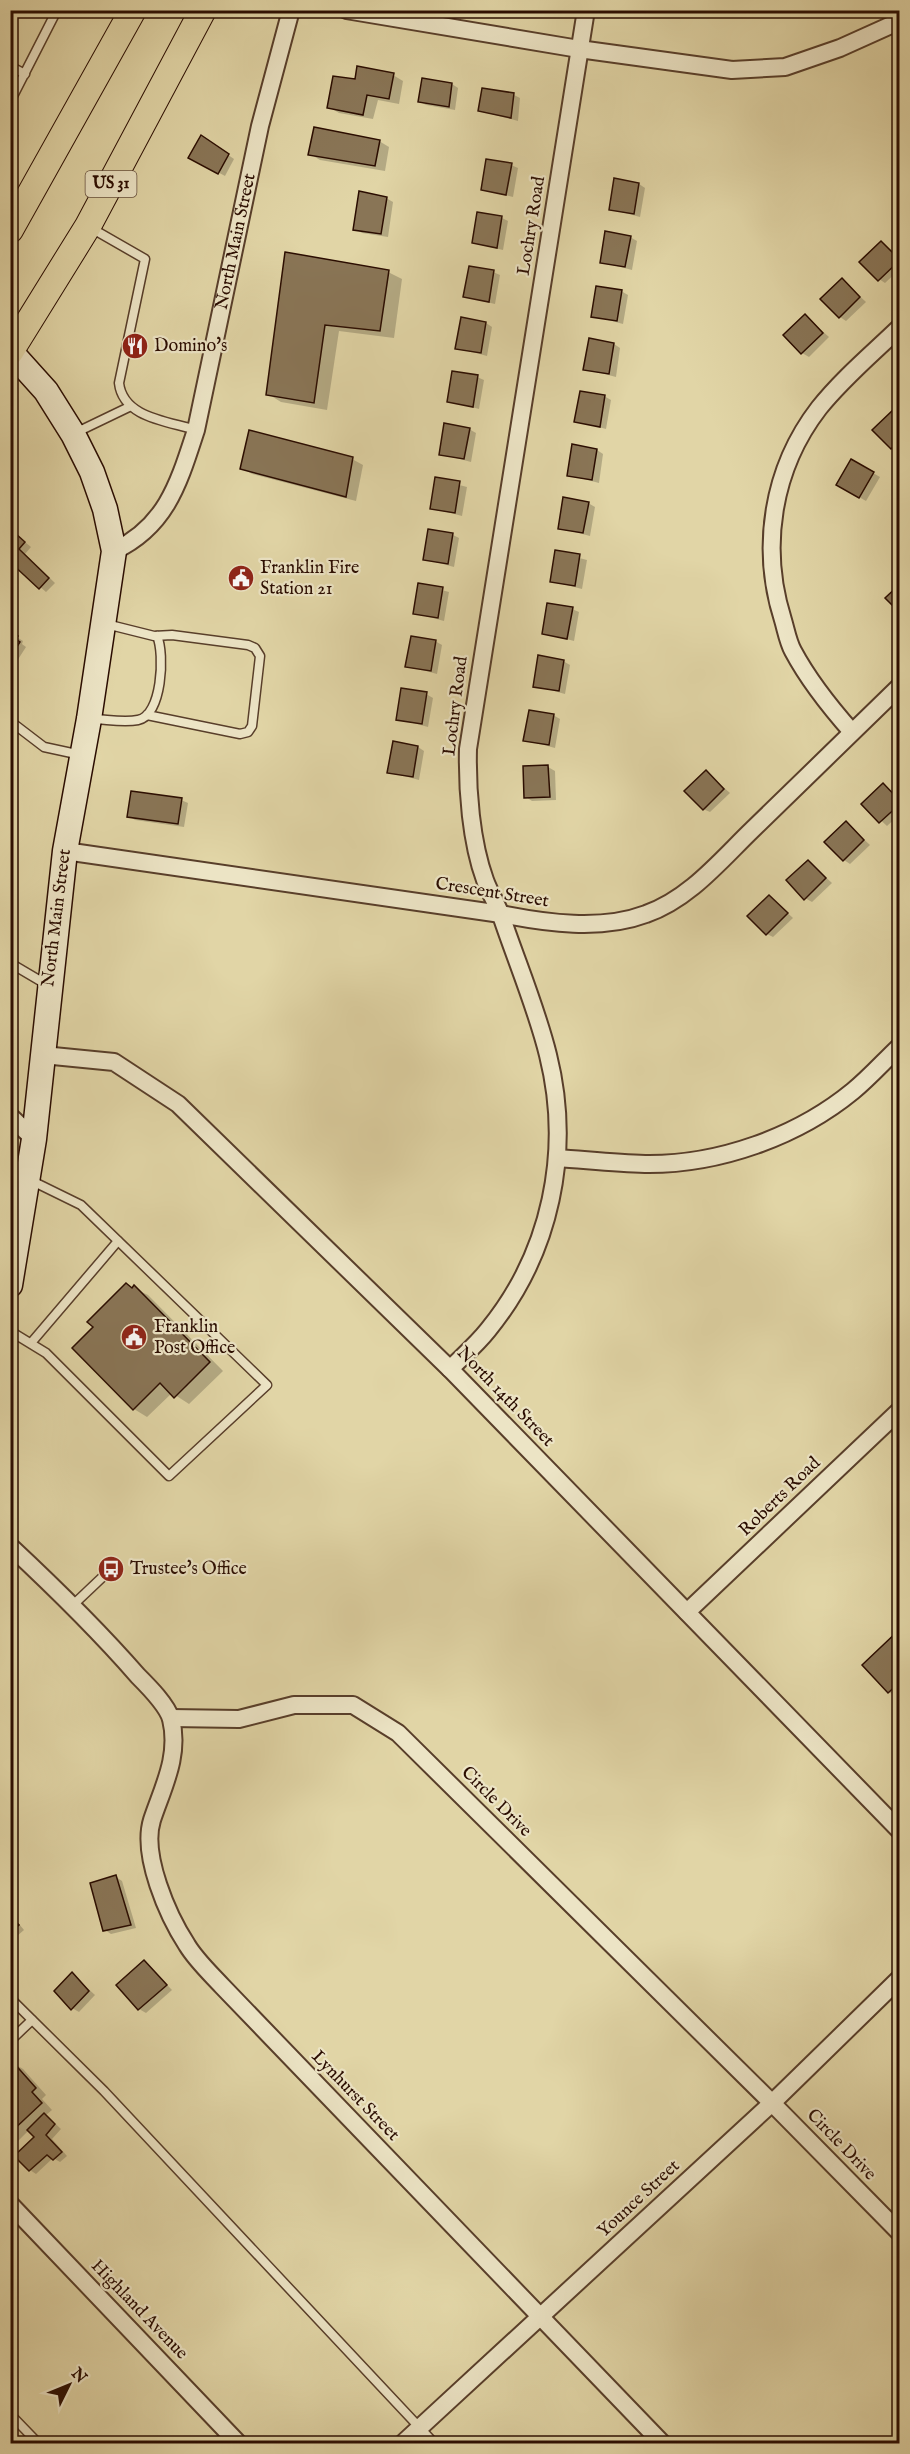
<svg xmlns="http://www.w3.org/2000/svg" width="910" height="2454" font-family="'IM FELL English',serif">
	<rect width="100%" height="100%" fill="#e1d5a6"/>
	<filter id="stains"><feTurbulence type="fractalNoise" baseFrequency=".00333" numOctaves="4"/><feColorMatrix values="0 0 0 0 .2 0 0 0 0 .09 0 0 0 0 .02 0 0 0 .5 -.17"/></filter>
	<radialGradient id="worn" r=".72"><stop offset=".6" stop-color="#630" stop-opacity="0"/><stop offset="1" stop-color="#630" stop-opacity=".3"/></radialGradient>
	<!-- shadow -->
	<g fill="#0003">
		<polygon points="10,10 18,10 10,24"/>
		<polygon points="393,75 403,81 399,104 378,100 373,119 339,113 329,107 356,81"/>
		<polygon points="423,80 452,84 458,88 455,110 426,105 420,102"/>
		<polygon points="514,95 520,98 518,121 480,111"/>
		<polygon points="208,141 234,159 225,176 190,157"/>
		<polygon points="379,141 389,147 385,171 320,160 310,154"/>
		<polygon points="511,165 518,168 513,197 482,189"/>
		<polygon points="639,184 645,188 640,217 610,209"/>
		<polygon points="386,198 393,202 388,237 362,233 355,229"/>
		<polygon points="502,218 508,221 503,250 473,243"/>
		<polygon points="630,237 637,241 632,270 601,262"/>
		<polygon points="882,242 900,258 900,269 885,283 879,279"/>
		<polygon points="286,253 388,272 402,279 394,338 339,331 327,410 281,402 268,394"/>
		<polygon points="493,272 500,275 495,304 465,297"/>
		<polygon points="842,280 866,302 846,321 840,317"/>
		<polygon points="621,291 628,295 623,324 593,316"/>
		<polygon points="805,316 829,337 809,357 802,353"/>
		<polygon points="486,323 492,327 487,356 457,348"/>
		<polygon points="614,344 620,348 616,377 585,369"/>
		<polygon points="477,377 484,380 479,409 449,401"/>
		<polygon points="604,396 611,400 606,429 576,421"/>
		<polygon points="900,414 900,450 898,451 892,448"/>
		<polygon points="469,429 476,433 471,462 441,454"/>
		<polygon points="597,450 603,454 599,483 568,475"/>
		<polygon points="352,459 363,465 356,501 252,474 242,468"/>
		<polygon points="852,461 880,477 866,501 838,485"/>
		<polygon points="436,479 467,487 462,516 431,508"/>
		<polygon points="588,503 595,507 590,536 559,528"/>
		<polygon points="15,534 31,547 25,554 55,583 46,592 15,565 10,570 10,539"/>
		<polygon points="453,535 459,538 454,567 424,559"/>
		<polygon points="556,552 587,560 582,589 551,581"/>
		<polygon points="419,584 449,592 444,621 414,613"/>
		<polygon points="572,609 579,612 574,641 544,633"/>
		<polygon points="10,633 23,641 22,644 26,647 17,661 10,659"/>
		<polygon points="435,641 442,645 437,674 407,666"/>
		<polygon points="563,661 570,665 565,694 535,686"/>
		<polygon points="426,694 433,698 428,727 398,719"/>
		<polygon points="553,715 560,719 555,748 525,740"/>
		<polygon points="418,747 424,751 419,780 389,772"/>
		<polygon points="548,767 555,771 556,800 532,801 526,797"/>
		<polygon points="706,772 730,793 710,812 703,809"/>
		<polygon points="883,785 900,799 900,814 887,826 863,804"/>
		<polygon points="10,786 17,791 10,800"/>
		<polygon points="181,800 188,803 184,827 135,820 129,816"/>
		<polygon points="846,823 870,845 850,864 844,860"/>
		<polygon points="808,861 832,883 812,902 805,898"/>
		<polygon points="769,896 793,918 773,937 767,934"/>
		<polygon points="127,1285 148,1295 223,1371 189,1404 172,1393 147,1417 134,1409 95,1327"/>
		<polygon points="900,1631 900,1698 889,1692"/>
		<polygon points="116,1877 122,1881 136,1928 111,1934 105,1930"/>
		<polygon points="10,1913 24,1930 10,1942"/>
		<polygon points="145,1962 172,1990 146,2013 139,2009"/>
		<polygon points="72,1974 95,1995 79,2012 72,2008"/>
		<polygon points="10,2008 16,2014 10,2018"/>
		<polygon points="13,2063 23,2069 46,2095 42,2099 52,2110 46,2115 61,2129 52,2139 67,2156 60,2162 53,2158 36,2174 30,2170 36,2137 29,2130 15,2144 10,2141"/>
	</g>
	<!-- building -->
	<g fill="#897556" stroke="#2a0c00" stroke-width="1.5">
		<polygon points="357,66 394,73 389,99 367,95 363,115 327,108 333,76 355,79"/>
		<polygon points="422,78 452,83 449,107 418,102"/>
		<polygon points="482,88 514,93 511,118 478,111"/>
		<polygon points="314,127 380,140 375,166 308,155"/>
		<polygon points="201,135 229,154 218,174 188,158"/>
		<polygon points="486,159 512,163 506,195 481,190"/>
		<polygon points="614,178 639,183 634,214 609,210"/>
		<polygon points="359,191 387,197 381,234 353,230"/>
		<polygon points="477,212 502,216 497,248 472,243"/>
		<polygon points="605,231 631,236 625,267 600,263"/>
		<polygon points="881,241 900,260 878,281 859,262"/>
		<polygon points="285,252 389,270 380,331 325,325 314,403 266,395"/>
		<polygon points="469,266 494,270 489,302 463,297"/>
		<polygon points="842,278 860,297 839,318 820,299"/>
		<polygon points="596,286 622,290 617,321 591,317"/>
		<polygon points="805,314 823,333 801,354 783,335"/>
		<polygon points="461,317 486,322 481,353 455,349"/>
		<polygon points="589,338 614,343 609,374 583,370"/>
		<polygon points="452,371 478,375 473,407 447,402"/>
		<polygon points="580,391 605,395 600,427 574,422"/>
		<polygon points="894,409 900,414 900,440 891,449 872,430"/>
		<polygon points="444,423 470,428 464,459 439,455"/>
		<polygon points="249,430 353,457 346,497 240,469"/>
		<polygon points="572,444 597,449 592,480 567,476"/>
		<polygon points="851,459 874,472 859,498 836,485"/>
		<polygon points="435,477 460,481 455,513 430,509"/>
		<polygon points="563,497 589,502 583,533 558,529"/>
		<polygon points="428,529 453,533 448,564 423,560"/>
		<polygon points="15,533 25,542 19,549 49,578 39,589 10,562 10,537"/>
		<polygon points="555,550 580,554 575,586 550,582"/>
		<polygon points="418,583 443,587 438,618 413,614"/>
		<polygon points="900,584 900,613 885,598"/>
		<polygon points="547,603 573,607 567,639 542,634"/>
		<polygon points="10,632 18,636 16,639 20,642 10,658"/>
		<polygon points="411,636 436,640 431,671 405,667"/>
		<polygon points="538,655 564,660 559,691 533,687"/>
		<polygon points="401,688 427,692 422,724 396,720"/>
		<polygon points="529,710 554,714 549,745 523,741"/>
		<polygon points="393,741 418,746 413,777 387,773"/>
		<polygon points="548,765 550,797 524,798 523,766"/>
		<polygon points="706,770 724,789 703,810 684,791"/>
		<polygon points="883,783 900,801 900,804 879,823 861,804"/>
		<polygon points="131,791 182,798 178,824 127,817"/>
		<polygon points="846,821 864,840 843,861 824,842"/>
		<polygon points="808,860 826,878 804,900 786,880"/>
		<polygon points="769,895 788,913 766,935 747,916"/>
		<polygon points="126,1283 132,1288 134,1285 210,1362 174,1398 160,1383 133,1410 72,1348 93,1327 87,1322"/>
		<polygon points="900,1629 900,1682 888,1693 862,1665"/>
		<polygon points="116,1875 131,1925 103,1931 90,1883"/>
		<polygon points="10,1916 19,1925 10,1933"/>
		<polygon points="144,1960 167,1985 138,2010 116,1985"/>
		<polygon points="72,1972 89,1991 71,2010 54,1991"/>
		<polygon points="12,2061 36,2088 32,2092 42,2103 10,2133"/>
		<polygon points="44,2113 55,2124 46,2135 62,2152 53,2160 47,2155 29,2171 14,2156 34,2137 27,2130"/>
	</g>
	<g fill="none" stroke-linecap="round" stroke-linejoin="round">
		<defs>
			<g id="lane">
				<polyline points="10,66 25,74"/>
				<polyline points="10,102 57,10"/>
				<path d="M 91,228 L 145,259 L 119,383 C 123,418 168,421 196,430"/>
				<polyline points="75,433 129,407"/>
				<polyline points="106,624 154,636 172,635 248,645 255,648 260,656 252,726 248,732 240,734 147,715"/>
				<path d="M 91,719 C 105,719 123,723 138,720 C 162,716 165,654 157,636"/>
				<polyline points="10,721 44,747 81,755"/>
				<polyline points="10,963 49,986"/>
				<polyline points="10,1331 46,1353 169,1476 267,1385 81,1205 30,1180"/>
				<polyline points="31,1343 118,1241"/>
				<polyline points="73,1605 111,1569"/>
				<polyline points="10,1998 104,2091 435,2444"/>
				<polyline points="10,2041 32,2020"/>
				<polyline points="10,2414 39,2444"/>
			</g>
			<g id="street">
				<polyline points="346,10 579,49 732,70 785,67 840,48 900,21"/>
				<path id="s1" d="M 114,551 C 167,526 179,482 196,430 L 260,126 L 291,10"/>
				<path d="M 852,732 C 829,706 809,681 793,651 C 788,642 786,630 783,620 C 760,548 772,469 819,408 C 843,378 872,354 900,327"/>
				<path d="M 65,851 L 501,914 C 546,923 601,931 646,914 C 689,899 720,861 752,830 C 802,782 850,734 900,686"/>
				<polyline points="43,1055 114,1062 178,1104 450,1369 900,1831"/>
				<polyline points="10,1116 34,1139"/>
				<path d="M 558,1158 C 587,1160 616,1163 645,1164 C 718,1165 797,1137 853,1091 C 870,1077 884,1061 900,1046"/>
				<path d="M 450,1369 C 463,1356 477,1344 488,1330 C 551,1253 572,1151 548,1055 C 537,1010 518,965 503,921 C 499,907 490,894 485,880 C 471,842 467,789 468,749 L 586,10"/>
				<path d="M 10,1546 C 55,1588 98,1630 138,1676 C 149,1687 167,1705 171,1719 C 180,1756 163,1787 152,1820 C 141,1855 168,1916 187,1945 C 196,1960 210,1973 222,1986 L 663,2444"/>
				<polyline points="687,1612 900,1410"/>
				<polyline points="171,1718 239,1719 294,1705 353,1705 398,1733 772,2103 900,2233"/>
				<polyline points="10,2204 239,2444"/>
				<polyline points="402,2444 772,2103 900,1978"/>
			</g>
			<polyline id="secondary" points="10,351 46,391 73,434 92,472 105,509 114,551 89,719 65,851 34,1139 10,1285"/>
			<g id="primary">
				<polyline points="10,230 133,10"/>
				<polyline points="10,352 88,226 203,10"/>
			</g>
		</defs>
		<!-- lane casing -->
		<use href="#lane" stroke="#583e2a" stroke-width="11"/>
		<!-- street casing -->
		<use href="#street" stroke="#583e2a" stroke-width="20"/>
		<!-- secondary casing -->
		<use href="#secondary" stroke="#2a0c00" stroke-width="27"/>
		<!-- primary casing -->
		<use href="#primary" stroke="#2a0c00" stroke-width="28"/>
		<!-- lane -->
		<use href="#lane" stroke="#ece4c5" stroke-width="8"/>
		<!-- street -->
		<use href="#street" stroke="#ece4c5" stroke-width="16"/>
		<!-- secondary -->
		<use href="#secondary" stroke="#ece4c5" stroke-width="24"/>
		<!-- primary -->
		<use href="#primary" stroke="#e1d5a6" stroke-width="26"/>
	</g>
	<!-- icons -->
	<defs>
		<symbol id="restaurant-disc" viewBox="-11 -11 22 22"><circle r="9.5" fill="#8f2418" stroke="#ece4c5"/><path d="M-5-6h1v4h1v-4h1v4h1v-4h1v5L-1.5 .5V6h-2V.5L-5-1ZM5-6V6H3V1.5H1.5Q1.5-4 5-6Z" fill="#fff"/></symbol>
		<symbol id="civic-disc" viewBox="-11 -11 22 22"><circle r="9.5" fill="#8f2418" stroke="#ece4c5"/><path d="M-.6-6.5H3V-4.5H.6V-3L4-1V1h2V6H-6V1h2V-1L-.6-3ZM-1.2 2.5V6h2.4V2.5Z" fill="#fff"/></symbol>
		<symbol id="bus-disc" viewBox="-11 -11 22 22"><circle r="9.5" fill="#8f2418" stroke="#ece4c5"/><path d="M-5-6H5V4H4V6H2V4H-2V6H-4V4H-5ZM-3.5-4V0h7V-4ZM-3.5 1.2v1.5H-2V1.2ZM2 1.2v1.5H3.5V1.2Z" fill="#fff"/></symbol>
	</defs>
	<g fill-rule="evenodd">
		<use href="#restaurant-disc" x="120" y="331" width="30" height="30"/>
		<use href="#civic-disc" x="226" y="563" width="30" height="30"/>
		<use href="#civic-disc" x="119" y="1322" width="30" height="30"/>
		<use href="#bus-disc" x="96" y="1554" width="30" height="30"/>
	</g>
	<g text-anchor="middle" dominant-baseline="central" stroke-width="4.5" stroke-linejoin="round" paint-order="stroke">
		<!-- shield labels -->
		<rect fill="#ece4c5" stroke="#644d3b" stroke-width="1.5" x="85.5" y="171" width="51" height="26" rx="4.5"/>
		<g font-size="16" font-weight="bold" fill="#2a0c00">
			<text x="111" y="184">US 31</text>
		</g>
		<!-- street labels -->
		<g font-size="18" fill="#2a0c00" stroke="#ece4c5">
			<text transform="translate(532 226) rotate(-81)">Lochry Road</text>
			<text stroke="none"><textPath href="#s1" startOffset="344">North Main Street</textPath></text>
			<text transform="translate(456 706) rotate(-83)">Lochry Road</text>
			<text transform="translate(492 893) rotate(9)">Crescent Street</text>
			<text transform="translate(57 918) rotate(-83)">North Main Street</text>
			<text transform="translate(505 1397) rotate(46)">North 14th Street</text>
			<text transform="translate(780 1497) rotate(-44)">Roberts Road</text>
			<text transform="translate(496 1802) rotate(45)">Circle Drive</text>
			<text transform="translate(355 2096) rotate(46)">Lynhurst Street</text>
			<text transform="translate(841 2145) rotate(46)">Circle Drive</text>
			<text transform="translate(639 2199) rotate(-43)">Younce Street</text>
			<text transform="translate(139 2310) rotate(46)">Highland Avenue</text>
		</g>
		<!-- poi labels -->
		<g font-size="18" fill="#2a0c00" stroke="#ece4c5" text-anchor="start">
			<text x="154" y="346">Domino's</text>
			<text x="260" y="568">Franklin Fire<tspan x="260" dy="21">Station 21</tspan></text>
			<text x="154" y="1327">Franklin<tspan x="154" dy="21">Post Office</tspan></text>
			<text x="130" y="1569">Trustee's Office</text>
		</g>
	</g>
	<!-- margin -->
	<rect width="910" height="2454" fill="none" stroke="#e1d5a6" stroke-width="36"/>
	<rect x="12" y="12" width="886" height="2430" fill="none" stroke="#2a0c00" stroke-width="3"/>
	<rect x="18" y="18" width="874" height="2418" fill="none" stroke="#2a0c00" stroke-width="1.5"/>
	<!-- north arrow -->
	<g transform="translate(69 2385) rotate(47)" stroke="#ece4c5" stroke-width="4.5" paint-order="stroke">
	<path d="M0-4.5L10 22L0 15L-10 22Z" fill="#2a0c00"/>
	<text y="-9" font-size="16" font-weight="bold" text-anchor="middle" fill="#2a0c00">N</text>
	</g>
	<rect width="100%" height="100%" filter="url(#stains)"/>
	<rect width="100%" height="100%" fill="url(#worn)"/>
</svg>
